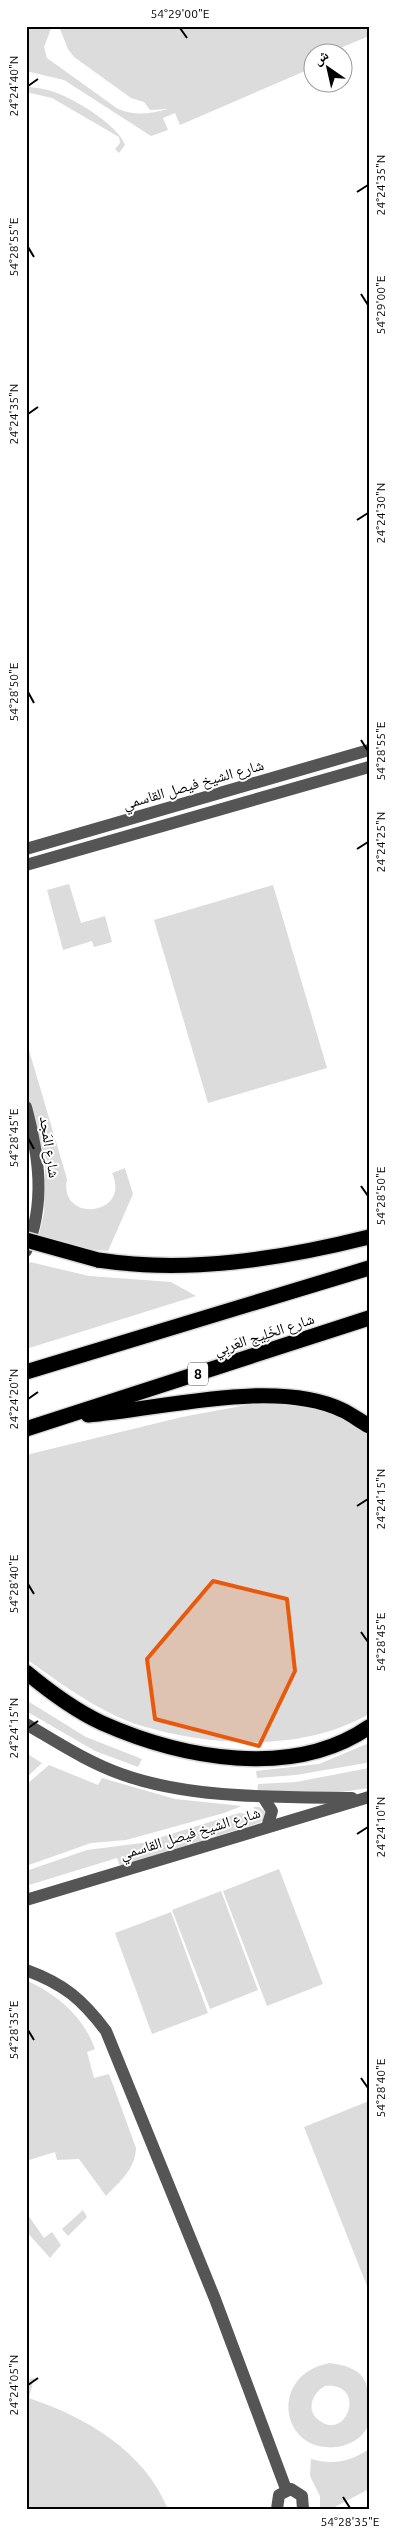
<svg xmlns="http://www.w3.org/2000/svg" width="395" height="2535" font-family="Ubuntu,'Noto Naskh Arabic',sans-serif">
	<rect width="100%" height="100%" fill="#fff"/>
	<!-- green -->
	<g fill="#dcdcdc" fill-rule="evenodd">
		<path d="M 26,26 L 52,26 L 44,47 L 47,58 L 118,109 C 135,116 150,114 168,109 L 150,110 L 144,102 L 131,98 L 74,57 L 68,49 L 60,29 L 65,26 L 369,26 L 369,36 L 331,52 L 329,48 L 312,52 L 312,68 L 180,125 L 175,113 L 163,118 L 168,130 L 151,136 L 64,80 L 26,71 Z"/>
		<path d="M 26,86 C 36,88 48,89 57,93 C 76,100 118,125 125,145 L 119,153 L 115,149 L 120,143 L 119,137 L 52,98 L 26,92 Z"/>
		<polygon points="69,884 81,923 105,916 112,942 94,947 92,941 63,950 47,890"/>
		<polygon points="273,885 327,1068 208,1103 154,920"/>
		<path d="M 26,1040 L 67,1179 C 58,1224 132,1216 112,1173 L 125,1168 L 133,1194 L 108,1251 L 86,1249 L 38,1238 L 44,1213 L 45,1167 L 26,1094 Z"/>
		<polygon points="30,1262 89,1276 171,1282 196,1296 26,1349 26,1268"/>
		<path d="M 263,1402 L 312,1405 L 369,1427 L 369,1714 C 303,1752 214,1747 142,1726 C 100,1713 62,1684 26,1659 L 26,1455 L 182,1417 Z"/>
		<polygon points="26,1700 86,1737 142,1759 138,1767 95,1751 26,1711"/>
		<polygon points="369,1743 369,1762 366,1763 296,1775 257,1778 256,1771 319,1764"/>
		<polygon points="26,1753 42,1763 26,1778"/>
		<polygon points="49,1765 98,1785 102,1778 175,1799 242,1806 224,1813 126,1840 91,1843 26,1866 26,1785"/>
		<polygon points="369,1768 369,1788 335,1793 257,1793 258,1784 296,1782"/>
		<polygon points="254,1807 259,1807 265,1811 264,1820 259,1823 120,1866 117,1858 29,1885 31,1894 26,1895 26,1871 87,1850 142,1843 239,1813 254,1815"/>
		<polygon points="279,1869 323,1984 267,2006 223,1891"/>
		<polygon points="221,1891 258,1990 210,2009 172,1910"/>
		<polygon points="171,1912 208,2013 152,2034 115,1933"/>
		<path d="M 26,1980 C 58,1995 83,2016 95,2049 L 87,2052 L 94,2078 L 109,2074 L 136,2148 C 135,2170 120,2181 106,2196 L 79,2159 L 57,2160 L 55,2152 L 26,2161 Z"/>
		<polygon points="369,2101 369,2291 304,2127"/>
		<polygon points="83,2210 87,2217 68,2236 62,2229"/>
		<polygon points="26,2212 44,2238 52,2232 61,2245 50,2258 26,2231"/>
		<path d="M 330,2363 C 362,2368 369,2377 369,2408 C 369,2416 370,2424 365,2431 C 359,2440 347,2446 336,2447 C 280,2453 268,2374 330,2363 ZM 325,2386 C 367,2382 348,2441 320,2421 C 305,2411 312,2393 325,2386 Z"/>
		<path d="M 34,2378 L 29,2398 C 87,2418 143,2450 168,2509 L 26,2509 L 26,2380 Z"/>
		<path d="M 369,2449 L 369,2489 L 331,2509 L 320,2509 L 320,2496 L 310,2476 L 311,2459 C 332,2465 350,2462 369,2449 Z"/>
	</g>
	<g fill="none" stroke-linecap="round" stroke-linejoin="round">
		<defs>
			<g id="highway">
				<path d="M 98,1260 C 188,1274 281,1259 369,1237"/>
				<polyline points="26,1372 369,1268"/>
				<path d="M 88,1415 C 161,1409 276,1378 342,1410 C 351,1414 360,1421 369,1426"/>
				<polyline points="26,1429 369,1318"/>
				<path d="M 26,1672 C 50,1692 74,1710 102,1723 C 181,1758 292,1780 369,1727"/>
			</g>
		</defs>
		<!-- highway casing -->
		<use href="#highway" stroke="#dbdbdb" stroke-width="18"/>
		<!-- minor -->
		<g stroke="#555" stroke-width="12">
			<polyline points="26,849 369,750"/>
			<polyline points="26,865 369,767"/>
			<path d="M 26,1107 C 39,1156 46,1203 26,1251"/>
			<path d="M 26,1724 C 57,1742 87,1762 121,1774 C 190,1799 278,1797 352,1798"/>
			<polyline points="263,1797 272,1811 267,1827"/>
			<polyline points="26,1900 369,1797"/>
			<path d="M 26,1970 C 64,1984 82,1999 106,2031 L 215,2299 L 286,2489"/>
			<polyline points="277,2509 279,2495 291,2489 302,2496 303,2509"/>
		</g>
		<!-- highway -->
		<use href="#highway" stroke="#000" stroke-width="15"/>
		<defs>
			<polyline id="highway-bridge" points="26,1240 98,1260"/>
		</defs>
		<!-- highway-bridge casing -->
		<use href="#highway-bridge" stroke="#dbdbdb" stroke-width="18" stroke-linecap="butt"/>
		<!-- highway-bridge -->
		<use href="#highway-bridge" stroke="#000" stroke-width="15"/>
	</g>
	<!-- marked area -->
	<path fill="#e8590c" fill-opacity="0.2" stroke="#e8590c" stroke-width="4" stroke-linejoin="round" d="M 213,1581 L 287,1599 L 295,1671 L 259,1746 L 155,1719 L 147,1659 Z"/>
	<!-- ticks -->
	<path fill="none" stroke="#000" stroke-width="2" d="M 180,28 L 187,38M 28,86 L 38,79M 357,192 L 368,185M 28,247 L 34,257M 361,294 L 368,305M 28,414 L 38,407M 357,520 L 368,513M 28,692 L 34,703M 361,740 L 368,751M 357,849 L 368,842M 28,1138 L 34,1149M 361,1186 L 368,1196M 28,1399 L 38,1392M 357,1506 L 368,1499M 28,1584 L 34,1594M 361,1632 L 368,1642M 28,1728 L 38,1721M 357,1834 L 368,1827M 28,2030 L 34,2040M 361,2078 L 368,2088M 28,2385 L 38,2378M 343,2497 L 350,2508"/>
	<g text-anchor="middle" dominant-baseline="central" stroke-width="4" stroke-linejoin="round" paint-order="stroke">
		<!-- shield labels -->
		<rect fill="#fff" stroke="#4c4c4c" stroke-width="1" x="188" y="1362.5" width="20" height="23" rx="4"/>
		<g font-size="14" font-weight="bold" fill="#000">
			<text x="198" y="1374">8</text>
		</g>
		<!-- street labels -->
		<g font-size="15" fill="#000" stroke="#fff">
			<text transform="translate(193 784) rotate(-16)">شارع الشيخ فيصل القاسمي</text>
			<text transform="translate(50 1147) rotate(81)">شارع المَجد</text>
			<text transform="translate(264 1334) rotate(-18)">شارع الخَلِيج العَربِي</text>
			<text transform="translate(190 1833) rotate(-17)">شارع الشيخ فيصل القاسمي</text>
		</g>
	</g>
	<!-- border -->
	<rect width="395" height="2535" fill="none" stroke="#ffffff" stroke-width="55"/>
	<!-- north arrow -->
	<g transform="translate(328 68) rotate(326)"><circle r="24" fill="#ffffff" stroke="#999999"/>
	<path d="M0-4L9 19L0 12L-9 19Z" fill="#000000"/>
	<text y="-8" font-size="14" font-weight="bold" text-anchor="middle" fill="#000000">ش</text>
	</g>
	<rect x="28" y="28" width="340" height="2480" fill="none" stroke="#000" stroke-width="2"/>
	<g font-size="12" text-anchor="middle" fill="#000">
		<text x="180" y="18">54°29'00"E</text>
		<text transform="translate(14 86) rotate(-90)" y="4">24°24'40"N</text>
		<text transform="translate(381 185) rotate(-90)" y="4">24°24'35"N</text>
		<text transform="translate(14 247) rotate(-90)" y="4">54°28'55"E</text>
		<text transform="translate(381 305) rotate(-90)" y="4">54°29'00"E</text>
		<text transform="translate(14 414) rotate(-90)" y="4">24°24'35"N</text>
		<text transform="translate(381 513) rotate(-90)" y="4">24°24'30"N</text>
		<text transform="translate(14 692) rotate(-90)" y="4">54°28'50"E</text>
		<text transform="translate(381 751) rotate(-90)" y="4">54°28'55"E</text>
		<text transform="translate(381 842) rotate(-90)" y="4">24°24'25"N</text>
		<text transform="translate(14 1138) rotate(-90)" y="4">54°28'45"E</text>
		<text transform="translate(381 1196) rotate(-90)" y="4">54°28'50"E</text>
		<text transform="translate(14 1399) rotate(-90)" y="4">24°24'20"N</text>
		<text transform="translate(381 1499) rotate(-90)" y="4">24°24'15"N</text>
		<text transform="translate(14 1584) rotate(-90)" y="4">54°28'40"E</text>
		<text transform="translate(381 1642) rotate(-90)" y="4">54°28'45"E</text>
		<text transform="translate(14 1728) rotate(-90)" y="4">24°24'15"N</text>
		<text transform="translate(381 1827) rotate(-90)" y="4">24°24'10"N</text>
		<text transform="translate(14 2030) rotate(-90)" y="4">54°28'35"E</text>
		<text transform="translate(381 2088) rotate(-90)" y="4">54°28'40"E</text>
		<text transform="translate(14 2385) rotate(-90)" y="4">24°24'05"N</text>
		<text x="350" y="2526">54°28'35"E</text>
	</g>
</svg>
